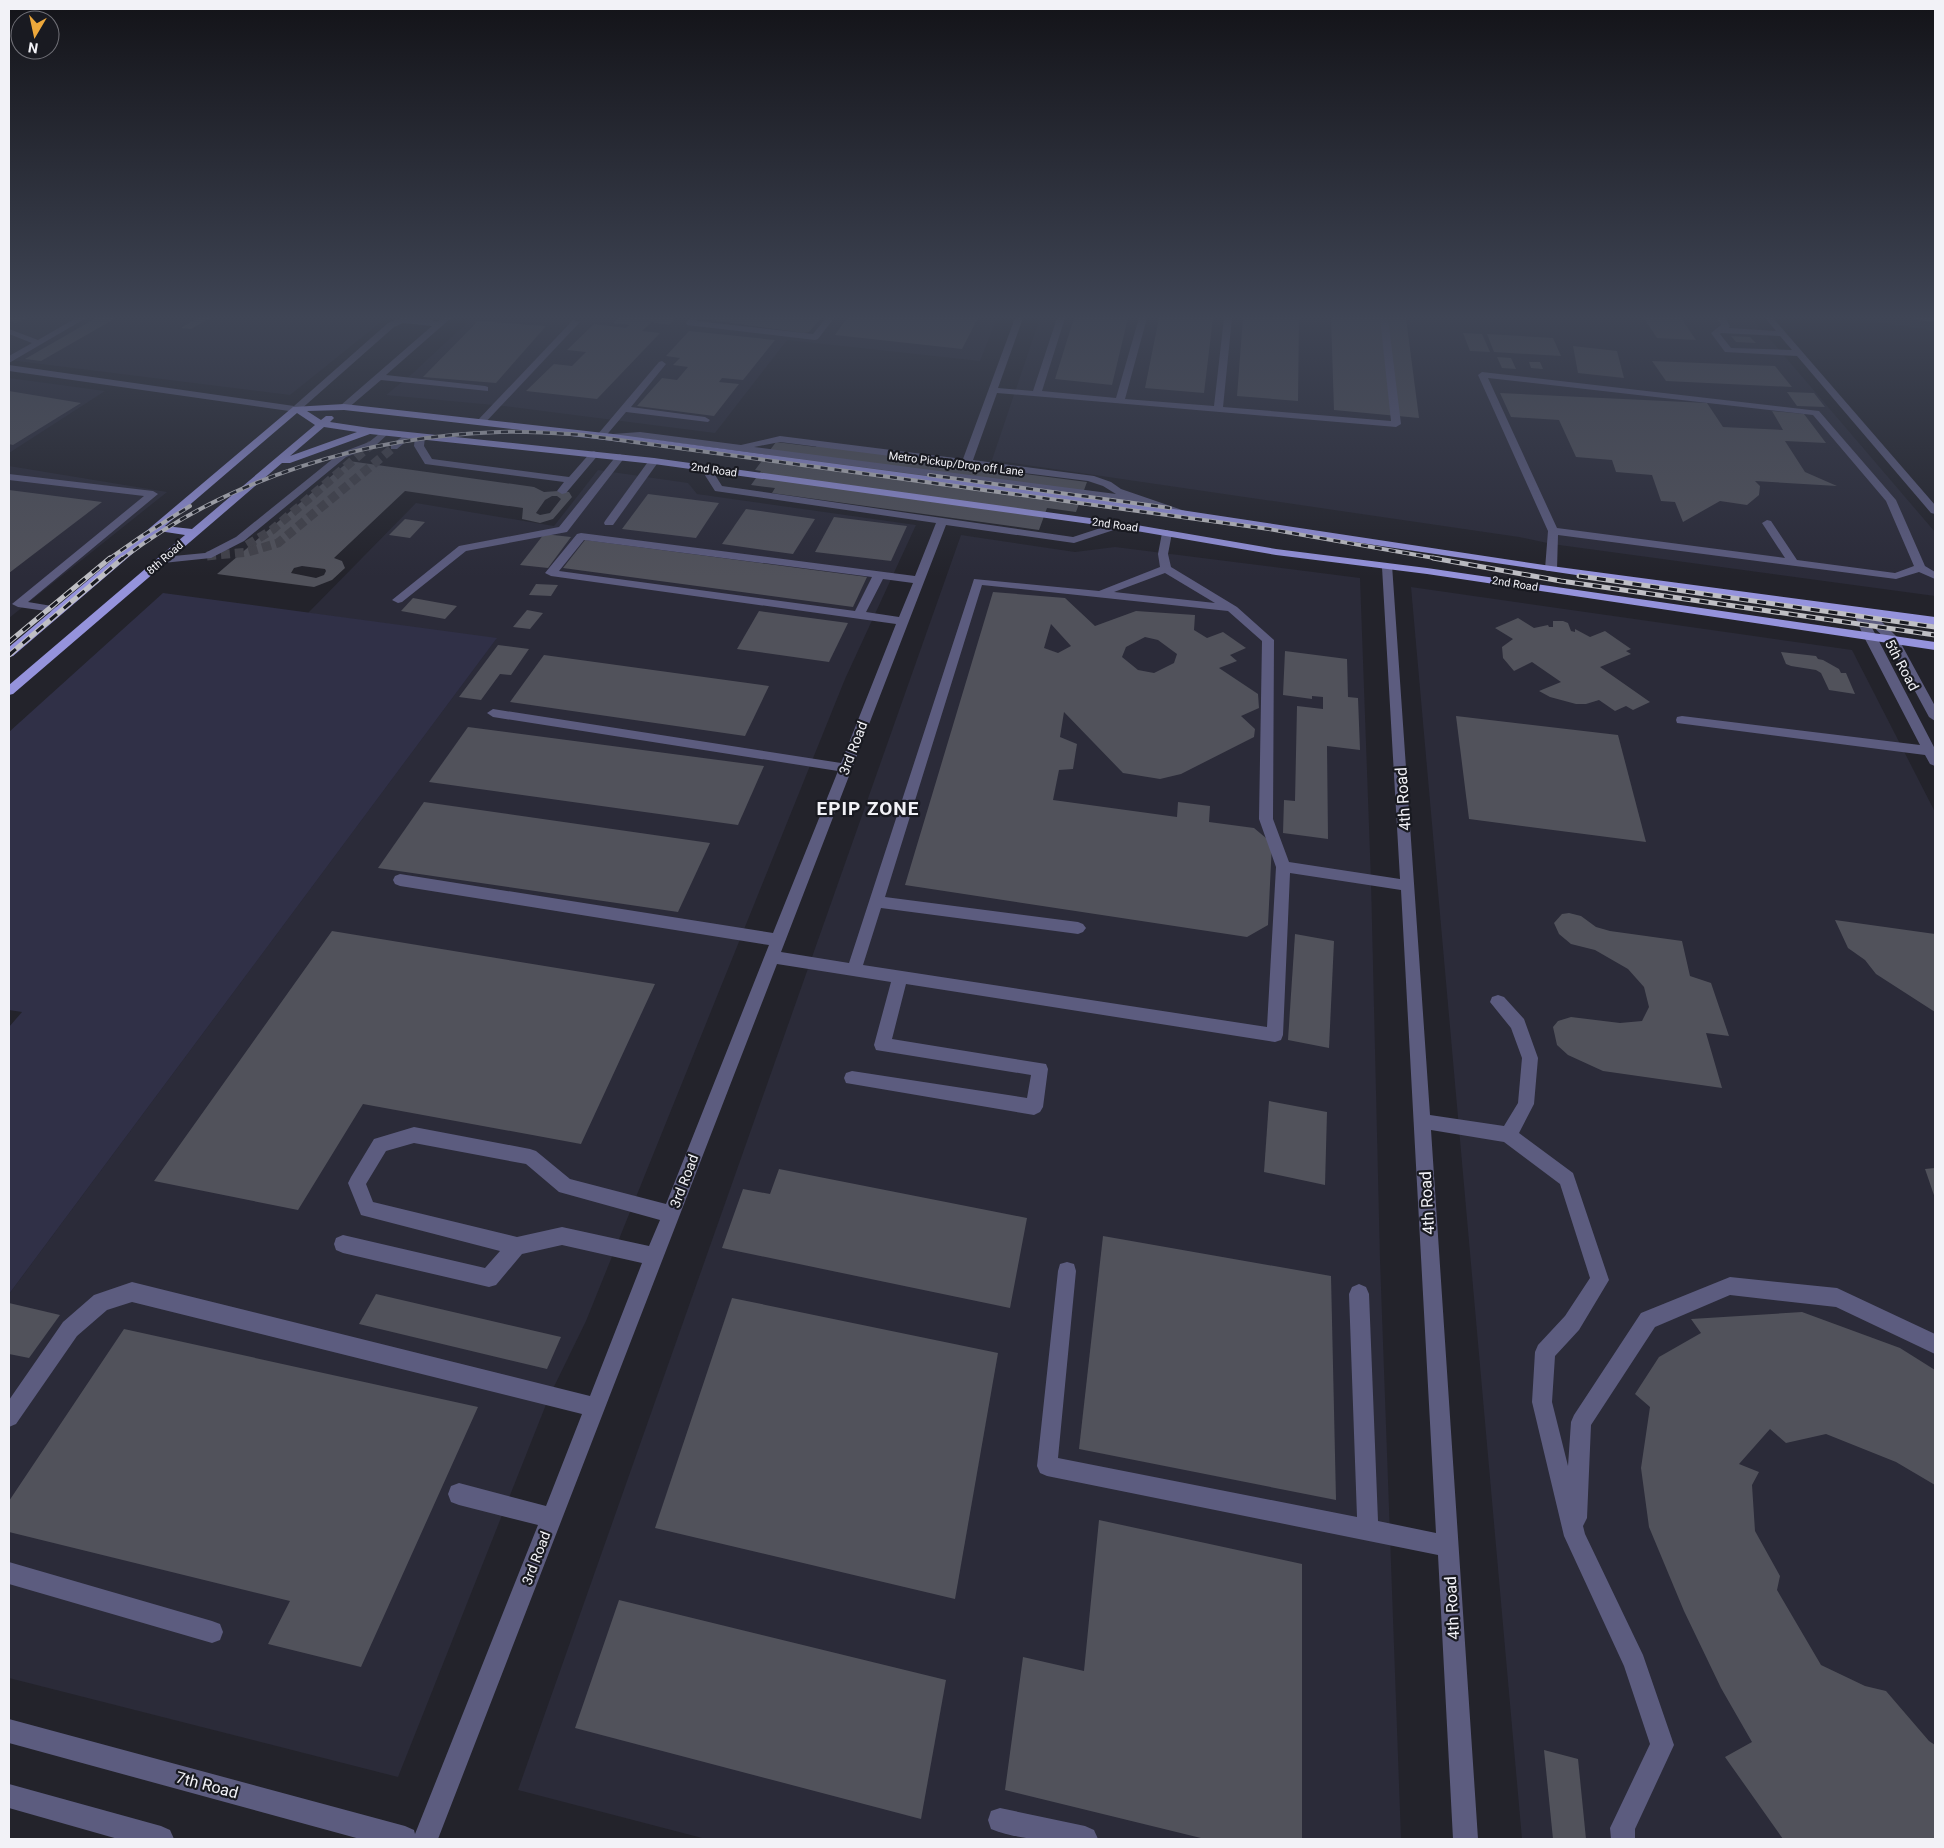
<svg xmlns="http://www.w3.org/2000/svg" width="1944" height="1848" font-family="Roboto,sans-serif">
	<rect width="100%" height="100%" fill="#23232b"/>
	<!-- built -->
	<g fill="#2b2b39">
		<polygon points="9,318 386,318 290,395 9,360"/>
		<polygon points="472,318 997,318 980,361 787,340 715,433 504,406 386,395 412,374"/>
		<polygon points="1040,318 1752,318 1935,532 1935,596 1552,544 1519,537 992,460"/>
		<polygon points="1853,318 1935,318 1935,331"/>
		<polygon points="9,378 105,391 9,453"/>
		<polygon points="9,466 167,492 9,618"/>
		<polygon points="598,470 688,483 697,494 916,525 845,679 586,1321 549,1397 398,1777 9,1678 9,1294 496,639 308,613 416,503 554,526"/>
		<polygon points="961,535 1075,552 1115,547 1360,578 1371,881 1380,1260 1401,1839 706,1839 518,1790"/>
		<polygon points="1411,587 1852,650 1935,812 1935,1839 1522,1839"/>
	</g>
	<!-- green -->
	<polygon fill="#303047" points="163,593 497,638 9,1294 9,1027 22,1012 9,1010 9,732"/>
	<!-- building -->
	<g fill="#51525b" fill-rule="evenodd">
		<polygon points="9,318 26,318 17,323 9,322"/>
		<polygon points="96,318 116,318 41,361 25,359"/>
		<polygon points="197,318 210,318 191,329 181,328"/>
		<polygon points="618,318 676,318 669,325 651,322 642,331 660,333 597,399 526,391 554,364 572,366 586,352 567,350 594,324 626,328 630,325 613,323"/>
		<polygon points="695,318 821,318 809,332 804,333"/>
		<polygon points="847,318 978,318 962,349 835,335"/>
		<polygon points="1074,318 1128,318 1112,385 1055,379"/>
		<polygon points="1159,318 1213,318 1204,393 1145,388"/>
		<polygon points="1243,318 1299,318 1298,401 1237,396"/>
		<polygon points="1331,318 1406,318 1419,418 1334,410"/>
		<polygon points="1644,318 1681,318 1696,340 1657,338"/>
		<polygon points="478,321 546,326 496,383 423,377"/>
		<polygon points="689,331 775,340 743,380 722,378 719,382 739,384 714,416 637,406 662,378 677,380 688,367 673,365 680,358 666,356"/>
		<polygon points="1463,333 1482,334 1490,352 1470,351"/>
		<polygon points="1487,334 1553,338 1561,356 1494,352"/>
		<polygon points="1731,336 1750,337 1756,343 1736,342"/>
		<polygon points="1573,346 1617,351 1624,378 1578,373"/>
		<polygon points="1497,357 1511,358 1516,369 1502,368"/>
		<polygon points="1652,361 1775,366 1792,387 1666,381"/>
		<polygon points="1529,362 1540,362 1543,369 1531,368"/>
		<polygon points="9,391 81,403 13,445 9,444"/>
		<polygon points="1787,392 1814,393 1825,407 1797,406"/>
		<polygon points="1500,393 1707,403 1723,427 1783,430 1772,411 1804,414 1826,443 1785,441 1805,472 1837,486 1755,481 1760,486 1759,495 1747,505 1720,501 1683,522 1675,502 1661,501 1652,475 1616,472 1612,460 1576,457 1559,420 1511,417"/>
		<polygon points="776,442 816,447 817,445 1026,471 1025,474 1087,482 1076,512 1047,508 1039,530 772,493 775,488 751,485 761,471 755,470"/>
		<path d="M 349,461 L 534,487 L 544,492 L 558,491 L 569,492 L 572,497 L 553,519 L 540,523 L 522,519 L 523,508 L 405,491 L 334,558 L 342,561 L 345,568 L 332,580 L 314,587 L 217,574 ZM 552,496 L 557,496 L 561,499 L 550,513 L 540,515 L 536,513 L 545,500 ZM 302,566 L 325,569 L 326,571 L 324,575 L 316,578 L 291,573 L 294,568 Z"/>
		<polygon points="9,490 102,502 9,573"/>
		<polygon points="648,494 719,503 696,538 622,529"/>
		<polygon points="746,509 815,519 793,554 722,544"/>
		<polygon points="834,517 907,526 891,561 815,552"/>
		<polygon points="405,519 425,522 410,538 389,535"/>
		<polygon points="544,534 571,537 548,568 520,565"/>
		<polygon points="585,540 867,577 853,607 563,568"/>
		<polygon points="536,584 558,585 551,596 529,595"/>
		<path d="M 993,592 L 1065,598 L 1095,626 L 1136,611 L 1195,615 L 1194,630 L 1207,638 L 1223,632 L 1246,648 L 1230,655 L 1237,661 L 1219,668 L 1258,694 L 1259,708 L 1241,716 L 1255,729 L 1254,737 L 1181,774 L 1160,779 L 1123,773 L 1064,712 L 1060,737 L 1077,744 L 1073,769 L 1059,770 L 1053,800 L 1177,817 L 1178,802 L 1210,806 L 1209,822 L 1254,828 L 1272,843 L 1268,925 L 1247,937 L 905,885 ZM 1051,624 L 1071,646 L 1058,653 L 1044,648 ZM 1145,637 L 1158,640 L 1177,654 L 1174,663 L 1154,673 L 1138,670 L 1122,657 L 1126,647 Z"/>
		<polygon points="413,598 457,606 445,619 401,611"/>
		<polygon points="527,610 543,613 530,629 513,627"/>
		<polygon points="759,611 848,623 829,662 737,649"/>
		<polygon points="1518,618 1534,628 1548,625 1549,627 1553,627 1553,621 1563,621 1568,623 1571,631 1575,632 1575,629 1590,637 1605,631 1631,649 1626,651 1631,654 1600,667 1650,702 1633,710 1626,706 1615,711 1599,700 1586,704 1576,704 1550,697 1539,691 1561,682 1532,662 1514,671 1503,658 1502,647 1513,639 1495,628"/>
		<polygon points="498,645 529,649 511,675 500,674 481,700 459,697"/>
		<polygon points="1285,651 1347,659 1348,697 1358,698 1360,750 1327,746 1328,839 1283,833 1284,800 1295,801 1297,706 1323,709 1323,697 1312,696 1312,699 1283,695"/>
		<polygon points="1781,652 1816,656 1818,659 1823,660 1839,669 1841,673 1846,673 1855,694 1829,690 1821,673 1816,670 1791,666 1786,664"/>
		<polygon points="544,655 769,686 745,736 510,702"/>
		<polygon points="1456,716 1618,735 1646,842 1469,819"/>
		<polygon points="468,727 764,766 738,825 429,782"/>
		<polygon points="424,802 710,843 678,912 378,868"/>
		<polygon points="1569,913 1581,916 1596,927 1610,931 1682,941 1690,976 1711,983 1729,1036 1706,1033 1722,1088 1603,1071 1568,1055 1557,1045 1553,1027 1558,1021 1571,1017 1620,1023 1642,1021 1649,1007 1644,987 1628,969 1595,950 1571,944 1559,934 1554,923 1562,914"/>
		<polygon points="1835,920 1935,934 1935,1012 1876,974 1865,960 1848,948"/>
		<polygon points="332,931 655,984 581,1144 363,1104 298,1210 154,1181"/>
		<polygon points="1295,934 1334,941 1329,1048 1288,1040"/>
		<polygon points="1269,1101 1327,1112 1325,1185 1264,1172"/>
		<polygon points="1935,1168 1935,1198 1925,1169"/>
		<polygon points="779,1169 1027,1218 1010,1308 722,1248 743,1189 770,1194"/>
		<polygon points="1103,1236 1331,1276 1336,1500 1079,1449"/>
		<polygon points="376,1294 561,1337 547,1369 359,1324"/>
		<polygon points="732,1298 998,1353 955,1599 655,1528"/>
		<polygon points="9,1303 60,1315 29,1358 9,1354"/>
		<polygon points="1802,1312 1900,1348 1935,1370 1935,1485 1896,1462 1826,1434 1786,1443 1770,1429 1739,1464 1759,1472 1752,1485 1755,1531 1780,1576 1777,1590 1821,1665 1865,1686 1886,1691 1929,1741 1935,1745 1935,1839 1783,1839 1725,1757 1752,1742 1721,1688 1684,1611 1649,1527 1641,1468 1650,1407 1635,1394 1659,1357 1701,1333 1691,1319"/>
		<polygon points="124,1329 478,1407 361,1667 268,1644 290,1601 9,1532 9,1501"/>
		<polygon points="1099,1520 1302,1564 1302,1839 1205,1839 1005,1790 1023,1657 1084,1671"/>
		<polygon points="619,1600 946,1680 921,1819 575,1728"/>
		<polygon points="1544,1750 1578,1759 1586,1839 1553,1839"/>
	</g>
	<g fill="none" stroke-linecap="round" stroke-linejoin="round">
		<!-- minor-tunnel -->
		<g stroke="#42424a" stroke-width="9" stroke-dasharray="9 5" stroke-linecap="butt">
			<polyline points="247,545 272,530 372,444"/>
			<polyline points="207,556 248,552 278,543 394,447"/>
		</g>
		<!-- minor -->
		<g fill="#5c5c7f" fill-rule="evenodd">
			<polygon points="76,318 86,318 9,363 9,356 32,343 9,334 9,329 38,340"/>
			<polygon points="400,318 429,319 437,322 442,318 451,318 386,375 485,386 488,387 488,391 381,380 347,409 341,409 341,405 432,326 403,323 394,327 299,411 296,412 9,371 9,365 294,406 388,323"/>
			<polygon points="690,318 699,318 697,321 813,334 826,318 834,318 818,339 815,340 687,325 686,323"/>
			<path d="M 1015,318 L 1023,318 L 998,388 L 1033,391 L 1057,318 L 1065,318 L 1042,391 L 1116,398 L 1139,318 L 1147,318 L 1125,399 L 1214,406 L 1224,318 L 1232,318 L 1223,407 L 1391,421 L 1380,318 L 1388,318 L 1401,424 L 1396,427 L 997,393 L 973,460 L 1094,476 L 1111,482 L 1121,489 L 1185,511 L 1186,513 L 1181,516 L 1145,504 L 640,438 L 613,440 L 608,437 L 613,434 L 640,432 L 741,445 L 780,436 L 963,459 ZM 780,442 L 1088,481 L 1103,486 L 1116,494 L 754,447 Z"/>
			<path d="M 1717,318 L 1725,318 L 1730,326 L 1729,328 L 1776,331 L 1765,318 L 1773,318 L 1935,505 L 1935,514 L 1931,513 L 1797,356 L 1725,352 L 1711,333 L 1721,325 ZM 1721,333 L 1780,336 L 1792,350 L 1731,348 L 1720,334 Z"/>
			<polygon points="1913,318 1935,318 1935,322 1917,320"/>
			<polygon points="573,320 580,322 483,425 477,425 477,421"/>
			<polygon points="662,361 666,364 631,407 705,417 710,420 708,422 626,412 604,438 598,438 598,434 659,362"/>
			<path d="M 1482,372 L 1819,411 L 1896,500 L 1925,566 L 1935,572 L 1935,579 L 1919,572 L 1896,579 L 1558,535 L 1557,569 L 1555,571 L 1547,571 L 1545,569 L 1548,531 L 1478,375 ZM 1488,378 L 1813,415 L 1886,501 L 1914,566 L 1895,573 L 1797,560 L 1771,521 L 1767,520 L 1762,523 L 1785,558 L 1557,528 Z"/>
			<polygon points="384,430 389,433 375,446 346,457 244,541 211,558 163,563 158,560 163,557 205,553 236,537 340,453 369,442"/>
			<polygon points="407,433 410,434 410,438 397,449 391,449 391,445"/>
			<polygon points="420,434 425,437 424,446 432,459 569,477 591,452 594,451 599,454 566,493 562,494 557,491 564,482 425,464 414,446 415,437"/>
			<polygon points="620,454 625,457 567,532 466,551 402,602 398,603 392,600 459,546 559,527 617,455"/>
			<polygon points="654,458 659,461 613,525 605,525 604,523 605,521 650,459"/>
			<path d="M 706,466 L 710,467 L 722,486 L 1073,537 L 1119,522 L 1124,525 L 1123,527 L 1074,543 L 946,525 L 781,952 L 849,963 L 974,579 L 1099,591 L 1160,567 L 1158,554 L 1162,533 L 1167,530 L 1172,533 L 1168,554 L 1171,567 L 1237,607 L 1274,640 L 1273,819 L 1289,862 L 1400,879 L 1382,567 L 1384,565 L 1392,565 L 1430,1115 L 1504,1126 L 1518,1103 L 1522,1058 L 1511,1028 L 1490,1002 L 1492,997 L 1498,995 L 1504,997 L 1524,1019 L 1538,1058 L 1534,1104 L 1519,1133 L 1573,1173 L 1609,1280 L 1579,1330 L 1555,1356 L 1552,1402 L 1568,1466 L 1571,1422 L 1574,1415 L 1641,1313 L 1730,1277 L 1837,1288 L 1935,1334 L 1935,1354 L 1836,1307 L 1730,1295 L 1655,1327 L 1591,1425 L 1587,1518 L 1583,1526 L 1585,1534 L 1643,1655 L 1674,1745 L 1635,1829 L 1635,1839 L 1611,1839 L 1610,1828 L 1650,1744 L 1624,1666 L 1564,1536 L 1532,1402 L 1535,1352 L 1538,1345 L 1565,1316 L 1590,1278 L 1560,1184 L 1504,1142 L 1431,1130 L 1478,1839 L 1453,1839 L 1438,1555 L 1047,1476 L 1040,1473 L 1037,1466 L 1058,1271 L 1060,1264 L 1067,1262 L 1074,1264 L 1076,1271 L 1058,1458 L 1357,1517 L 1349,1294 L 1352,1287 L 1359,1284 L 1366,1287 L 1369,1294 L 1378,1521 L 1436,1533 L 1401,890 L 1290,873 L 1283,1035 L 1281,1040 L 1275,1042 L 906,984 L 892,1039 L 1046,1064 L 1048,1069 L 1043,1107 L 1040,1112 L 1034,1115 L 846,1083 L 844,1078 L 846,1073 L 852,1071 L 1027,1098 L 1031,1075 L 876,1050 L 874,1045 L 891,982 L 777,964 L 438,1839 L 360,1839 L 9,1743 L 9,1719 L 405,1826 L 414,1830 L 415,1834 L 538,1525 L 459,1505 L 451,1502 L 448,1494 L 451,1486 L 459,1483 L 546,1506 L 582,1414 L 132,1302 L 107,1310 L 77,1336 L 16,1424 L 9,1427 L 9,1400 L 63,1322 L 94,1295 L 132,1282 L 590,1396 L 642,1263 L 562,1245 L 522,1254 L 496,1285 L 489,1287 L 343,1253 L 336,1250 L 334,1244 L 336,1238 L 343,1235 L 485,1268 L 500,1251 L 361,1215 L 348,1183 L 351,1177 L 374,1139 L 414,1127 L 530,1149 L 536,1151 L 570,1179 L 666,1204 L 769,945 L 400,886 L 395,884 L 393,880 L 395,876 L 400,874 L 773,933 L 838,771 L 493,717 L 487,713 L 493,709 L 841,763 L 896,624 L 551,576 L 545,573 L 577,534 L 581,533 L 915,576 L 936,523 L 715,491 L 701,469 ZM 584,540 L 872,577 L 855,611 L 559,571 ZM 1165,573 L 1215,603 L 1114,592 ZM 883,579 L 913,583 L 899,617 L 866,612 ZM 982,585 L 1228,611 L 1262,641 L 1259,819 L 1276,867 L 1267,1027 L 863,965 L 881,908 L 1078,934 L 1083,932 L 1086,928 L 1083,924 L 1078,922 L 885,897 ZM 414,1143 L 526,1164 L 559,1192 L 660,1220 L 649,1246 L 562,1227 L 517,1237 L 373,1202 L 366,1184 L 386,1151 Z"/>
			<polygon points="9,474 153,491 158,494 28,602 64,608 66,610 60,613 18,607 12,604 144,496 9,480"/>
			<polygon points="1858,607 1869,609 1898,638 1935,706 1935,721 1929,717 1889,643 1869,622 1935,749 1935,766 1930,764 1925,755 1677,723 1676,720 1677,717 1682,716 1920,745 1864,637 1852,610"/>
			<polygon points="9,1562 212,1621 220,1624 223,1632 220,1640 212,1643 9,1584"/>
			<polygon points="9,1784 161,1826 170,1830 174,1839 118,1839 9,1808"/>
			<path d="M 1000,1808 L 1085,1826 L 1094,1830 L 1098,1839 C 1063,1841 1024,1842 991,1829 L 988,1820 L 991,1811 Z"/>
		</g>
		<!-- major -->
		<path fill="#9593dc" fill-rule="evenodd" d="M 344,404 L 613,434 L 1181,510 L 1551,566 L 1935,617 L 1935,625 C 1684,593 1435,553 1184,517 C 905,476 625,441 344,410 L 307,411 L 321,420 L 326,416 L 332,416 L 334,418 L 330,422 L 370,428 L 654,458 L 1119,522 L 1276,549 L 1427,568 L 1935,642 L 1935,650 L 1427,574 L 1276,555 L 1119,528 L 654,464 L 370,434 L 290,463 L 282,463 L 13,694 L 9,695 L 9,685 L 185,535 L 159,531 L 13,656 L 9,657 L 9,647 L 293,407 ZM 297,413 L 315,425 L 192,529 L 165,526 ZM 324,427 L 357,432 L 290,456 Z"/>
		<defs>
			<g id="rail-far1">
				<polyline points="929,475 1170,508"/>
				<polyline points="109,559 142,536 190,506"/>
				<path d="M 122,559 C 228,478 366,436 500,432 C 528,431 555,433 583,435 L 1269,529 L 1440,559"/>
			</g>
			<g id="rail">
				<polyline points="1433,558 1561,581 1935,635"/>
				<polyline points="1579,576 1935,627"/>
				<polyline points="9,642 110,558"/>
				<polyline points="9,655 123,558"/>
			</g>
		</defs>
		<!-- rail-far1 casing -->
		<use href="#rail-far1" stroke="#bfbfc4" stroke-width="4"/>
		<!-- rail casing -->
		<use href="#rail" stroke="#bfbfc4" stroke-width="5"/>
		<!-- rail-far1 -->
		<use href="#rail-far1" stroke="#191a21" stroke-width="2.5" stroke-dasharray="7" stroke-linecap="butt"/>
		<!-- rail -->
		<use href="#rail" stroke="#191a21" stroke-width="3" stroke-dasharray="9" stroke-linecap="butt"/>
	</g>
	<!-- sky -->
	<linearGradient id="sky" x2="0" y2="1"><stop stop-color="#131318"/><stop offset="0.55" stop-color="#3f4555"/><stop offset="1" stop-color="#3f4555" stop-opacity="0"/></linearGradient>
	<rect width="1944" height="577" fill="url(#sky)"/>
	<g text-anchor="middle" dominant-baseline="central" stroke-width="4.5" stroke-linejoin="round" paint-order="stroke">
		<!-- far-street labels -->
		<g font-size="11" fill="#f2f2f7" stroke="#191a21">
			<text transform="translate(956 464) rotate(7)">Metro Pickup/Drop off Lane</text>
			<text transform="translate(714 470) rotate(8)">2nd Road</text>
			<text transform="translate(1115 525) rotate(8)">2nd Road</text>
			<text transform="translate(165 558) rotate(-41)">8th Road</text>
			<text transform="translate(1515 584) rotate(9)">2nd Road</text>
		</g>
		<!-- street labels -->
		<g font-size="14" fill="#f2f2f7" stroke="#191a21">
			<text transform="translate(1902 665) rotate(62)">5th Road</text>
			<text transform="translate(853 748) rotate(-69)">3rd Road</text>
			<text transform="translate(684 1181) rotate(-69)">3rd Road</text>
			<text transform="translate(536 1558) rotate(-69)">3rd Road</text>
		</g>
		<!-- near-street labels -->
		<g font-size="16" fill="#f2f2f7" stroke="#191a21">
			<text transform="translate(1403 799) rotate(-94)">4th Road</text>
			<text transform="translate(1427 1203) rotate(-93)">4th Road</text>
			<text transform="translate(1452 1608) rotate(-93)">4th Road</text>
			<text transform="translate(207 1785) rotate(15)">7th Road</text>
		</g>
		<!-- district labels -->
		<g font-size="19" font-weight="bold" letter-spacing="1" fill="#f2f2f7" stroke="#191a21">
			<text x="868" y="808">EPIP ZONE</text>
		</g>
	</g>
	<!-- border -->
	<rect width="1944" height="1848" fill="none" stroke="#f2f2f7" stroke-width="20"/>
	<!-- north arrow -->
	<g transform="translate(35 35) rotate(189)"><circle r="24" fill="#191a21" stroke="#707077"/>
	<path d="M0-4L9 19L0 12L-9 19Z" fill="#eda83b"/>
	<text y="-8" font-size="14" font-weight="bold" text-anchor="middle" fill="#f2f2f7">N</text>
	</g>
</svg>
